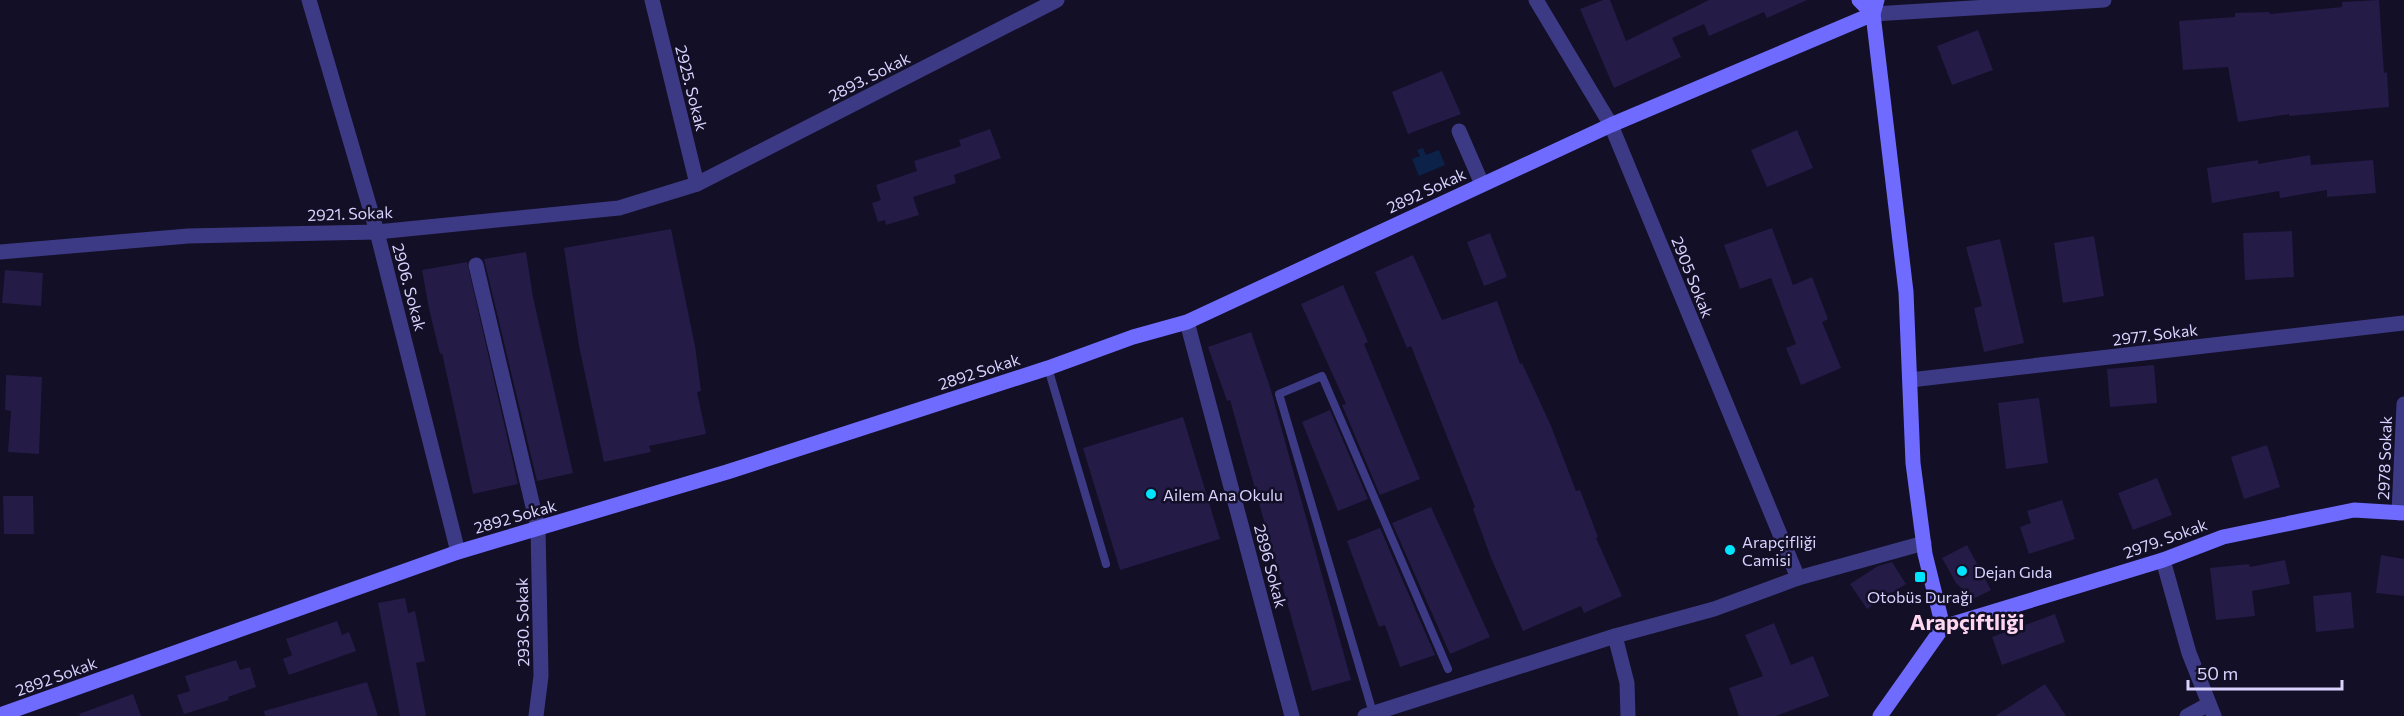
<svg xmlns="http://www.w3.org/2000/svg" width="2404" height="716" font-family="Commissioner,sans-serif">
	<rect width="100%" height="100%" fill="#130f26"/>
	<!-- water -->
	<polygon fill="#0c2248" points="1423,148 1426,155 1439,150 1445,165 1419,176 1412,159 1420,156 1417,150"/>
	<!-- building -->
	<g fill="#241b47">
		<polygon points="1603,0 1610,0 1626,41 1709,0 1807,0 1767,18 1764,12 1709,36 1704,24 1672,38 1681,57 1614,88 1580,9"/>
		<polygon points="2379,0 2384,73 2387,72 2389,107 2289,116 2289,114 2238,122 2228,67 2183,70 2179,21 2235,17 2235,13 2269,12 2270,14 2342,7 2342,2"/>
		<polygon points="1978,30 1993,70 1952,85 1937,46"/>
		<polygon points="1442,71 1461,114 1408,134 1392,92"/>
		<polygon points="990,129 1001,158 954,175 956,183 913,197 919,215 886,225 885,220 878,222 872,203 881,200 876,185 917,171 914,161 961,146 959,140"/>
		<polygon points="1797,130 1813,168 1767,187 1751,150"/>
		<polygon points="2310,155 2311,165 2373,160 2376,193 2327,197 2327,190 2280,198 2279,191 2212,203 2207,168 2258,160 2258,164"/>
		<polygon points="1772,228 1793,285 1812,277 1828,319 1822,322 1841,368 1801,385 1786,348 1796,344 1771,278 1740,289 1724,245"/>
		<polygon points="671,229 695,346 701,391 697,392 706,434 649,446 651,452 604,462 579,346 564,248"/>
		<polygon points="2292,231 2294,277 2245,280 2243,233"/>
		<polygon points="1490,233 1507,277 1484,286 1467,242"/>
		<polygon points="2094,236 2104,296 2063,303 2054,243"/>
		<polygon points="2000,239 2024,343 1984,352 1974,308 1982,306 1966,247"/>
		<polygon points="526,252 533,297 573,473 537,481 484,259"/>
		<polygon points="1413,255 1442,320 1497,301 1520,364 1522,363 1551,426 1576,491 1580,490 1598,537 1596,538 1622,596 1584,613 1581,606 1523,631 1491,558 1473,509 1475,507 1411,346 1407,348 1375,272"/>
		<polygon points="467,262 518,484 473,494 442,353 440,354 429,309 422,270"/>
		<polygon points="5,270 43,273 41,306 2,303"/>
		<polygon points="1343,285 1368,342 1364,344 1420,479 1380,495 1342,405 1346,404 1301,304"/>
		<polygon points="1251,332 1270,387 1351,680 1312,691 1230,400 1227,401 1208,347"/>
		<polygon points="2154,365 2157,403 2110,407 2107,369"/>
		<polygon points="6,375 42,377 39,454 8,452 11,411 5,410"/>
		<polygon points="2039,398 2048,463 2006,469 1998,403"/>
		<polygon points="1330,410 1368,499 1338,511 1302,422"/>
		<polygon points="1183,417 1220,539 1120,570 1083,448"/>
		<polygon points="2267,445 2280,487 2244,499 2231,457"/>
		<polygon points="2157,478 2172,515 2133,530 2118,493"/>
		<polygon points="3,496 33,496 34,534 4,534"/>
		<polygon points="2062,500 2075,539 2029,554 2020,527 2031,523 2027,511"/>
		<polygon points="1431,507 1490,637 1450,654 1392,523"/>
		<polygon points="1380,528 1435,655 1400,667 1385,625 1379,627 1347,541"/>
		<polygon points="1967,545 1991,590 1973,599 1956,583 1942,558"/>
		<polygon points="2381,555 2404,559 2404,596 2376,593"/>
		<polygon points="2285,560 2290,584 2252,591 2255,616 2216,620 2210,568 2249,564 2250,567"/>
		<polygon points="1892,562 1906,584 1867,609 1850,584 1878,566"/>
		<polygon points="2351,592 2354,628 2316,632 2313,596"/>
		<polygon points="405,598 408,613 415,611 425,661 416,663 426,716 400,716 378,603"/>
		<polygon points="2055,614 2065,642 2002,665 1992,637"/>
		<polygon points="337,621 342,635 349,632 356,651 289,675 283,659 292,655 286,639"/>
		<polygon points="1774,623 1791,665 1813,656 1829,696 1776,716 1739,716 1729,688 1763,676 1745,635"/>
		<polygon points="236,660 240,670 250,667 256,687 228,697 229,700 184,714 177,695 190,691 185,676"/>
		<polygon points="367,682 378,716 265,716 264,711"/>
		<polygon points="2045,684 2066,716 1995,716"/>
		<polygon points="133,694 141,716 80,716 79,714"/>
	</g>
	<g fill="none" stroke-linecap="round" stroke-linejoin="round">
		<!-- lane -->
		<g stroke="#3d3a85" stroke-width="8">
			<polyline points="1048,368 1106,564"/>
			<polyline points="1373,713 1279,394 1322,376 1448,669"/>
		</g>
		<!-- street -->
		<g stroke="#3d3a85" stroke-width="15">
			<polyline points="309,0 377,232 458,552"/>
			<polyline points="652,0 697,184"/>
			<polyline points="1536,0 1611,125 1798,578"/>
			<polyline points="1873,14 2104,0"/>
			<polyline points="1459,131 1482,184"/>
			<polyline points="0,252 188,236 377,232 619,208 697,184 1057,0"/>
			<polyline points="476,265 538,528 541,676 536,716"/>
			<polyline points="1187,322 1292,716"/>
			<polyline points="1910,380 2404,323"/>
			<polyline points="2399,513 2404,404"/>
			<polyline points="2163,560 2189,653 2214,716"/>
			<polyline points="1365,716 1615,636"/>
			<polyline points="1628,716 1627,683 1615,636 1714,609 1798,578 1924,543"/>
			<polyline points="2187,716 2209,704"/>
		</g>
		<!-- secondary -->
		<g stroke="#6f6bff" stroke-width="15">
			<polyline points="1859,0 1873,14"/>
			<polyline points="1877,0 1873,14 1906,292 1913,463 1925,554 1943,627"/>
			<polyline points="1943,627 2163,560 2223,537 2354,510 2404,513"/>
			<polyline points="0,715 458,552 727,472 1048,368 1133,337 1187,322 1611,125 1873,14"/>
			<polyline points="1880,716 1943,627"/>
		</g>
	</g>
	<!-- markers -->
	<g fill="#00e5ff" stroke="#130f26" stroke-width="2">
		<circle cx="1151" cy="494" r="6"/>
		<circle cx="1730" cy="550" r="6"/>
		<circle cx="1962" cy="571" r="6"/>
		<rect x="1914" y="571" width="12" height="12" rx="3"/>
	</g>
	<g text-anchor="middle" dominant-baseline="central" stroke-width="5" stroke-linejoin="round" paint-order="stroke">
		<!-- street labels -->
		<g font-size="16" fill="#d9d4ff" stroke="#130f26">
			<text transform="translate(869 76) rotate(-27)">2893. Sokak</text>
			<text transform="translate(692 88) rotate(76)">2925. Sokak</text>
			<text transform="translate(1426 190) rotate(-25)">2892 Sokak</text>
			<text transform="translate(350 213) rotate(-2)">2921. Sokak</text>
			<text transform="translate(1693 277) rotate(68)">2905 Sokak</text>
			<text transform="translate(410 287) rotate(75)">2906. Sokak</text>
			<text transform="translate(2155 334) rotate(-7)">2977. Sokak</text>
			<text transform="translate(979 371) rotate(-18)">2892 Sokak</text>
			<text transform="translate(2384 458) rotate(-88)">2978 Sokak</text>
			<text transform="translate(515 516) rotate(-16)">2892 Sokak</text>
			<text transform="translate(2165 538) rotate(-20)">2979. Sokak</text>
			<text transform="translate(1271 566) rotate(75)">2896 Sokak</text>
			<text transform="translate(522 622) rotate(-91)">2930. Sokak</text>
			<text transform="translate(56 676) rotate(-20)">2892 Sokak</text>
		</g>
		<!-- poi labels -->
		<g font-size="16" fill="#d9d4ff" stroke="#130f26" text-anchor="start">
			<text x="1163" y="494">Ailem Ana Okulu</text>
			<text x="1742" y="541">Arapçifliği<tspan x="1742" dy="18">Camisi</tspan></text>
			<text x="1974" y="571">Dejan Gıda</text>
			<text x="1920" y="596" text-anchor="middle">Otobüs Durağı</text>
		</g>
		<!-- district labels -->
		<g font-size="22" font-weight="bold" fill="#ffd6f0" stroke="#130f26">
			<text x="1967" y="621">Arapçiftliği</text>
		</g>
	</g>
	<!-- scale -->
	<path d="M2188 680v9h154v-9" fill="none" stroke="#d9d4ff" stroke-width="3"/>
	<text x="2197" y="680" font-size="18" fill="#d9d4ff" stroke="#130f26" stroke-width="4.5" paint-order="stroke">50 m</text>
</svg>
